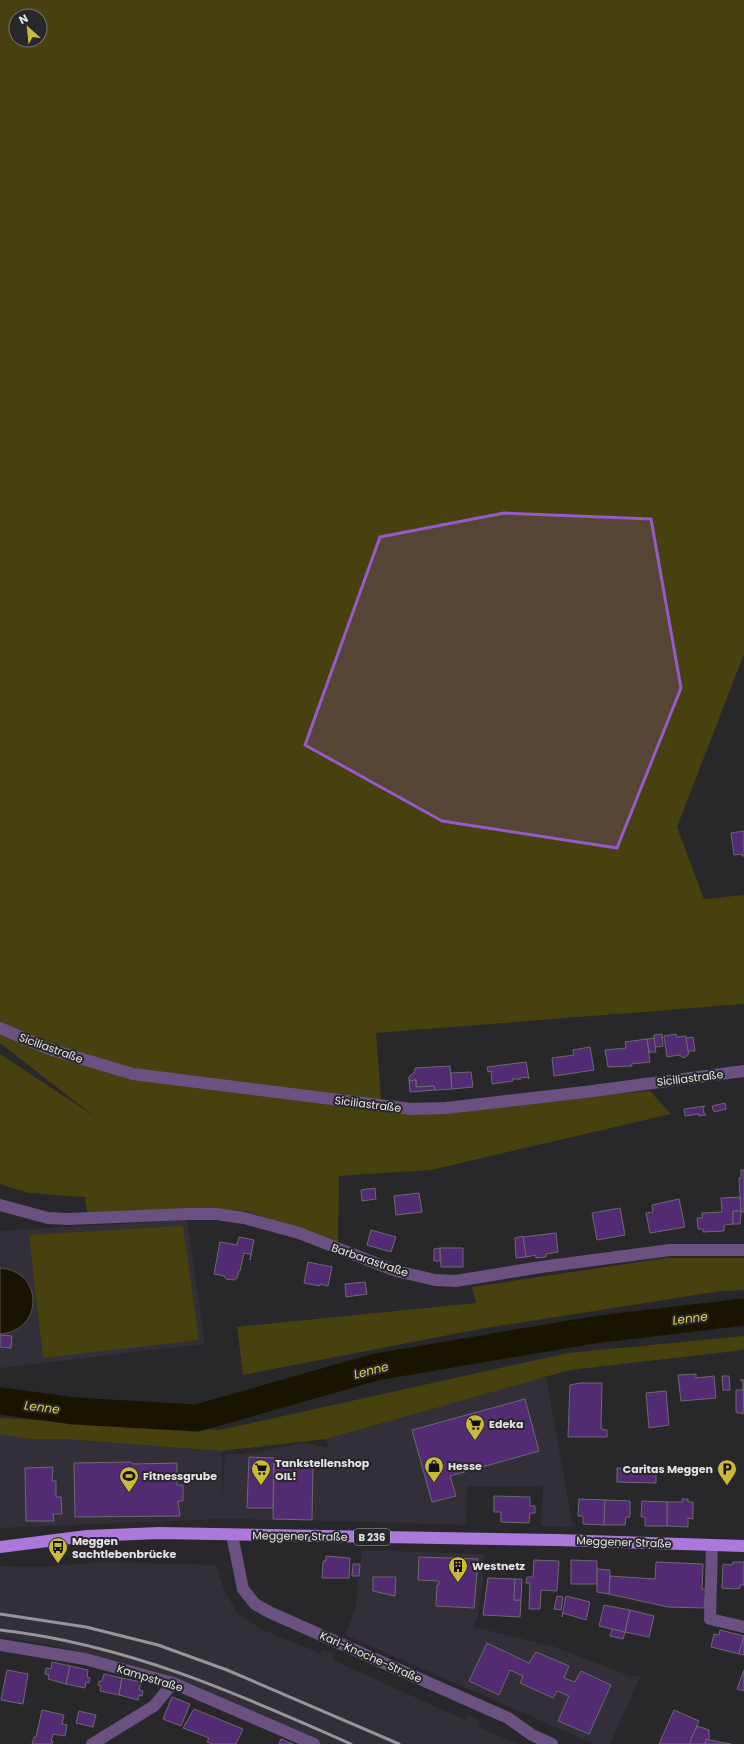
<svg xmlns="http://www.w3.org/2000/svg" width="744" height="1744" font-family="Poppins,sans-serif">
	<rect width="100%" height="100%" fill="#28272a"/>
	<!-- built -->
	<g fill="#332f38">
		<polygon points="187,1220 205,1344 0,1368 0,1231"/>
		<polygon points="546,1376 573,1527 541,1526 543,1486 467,1486 466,1525 334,1521 222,1519 0,1528 0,1434 29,1439 63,1439 222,1451 222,1503 225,1454 246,1454 304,1443 329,1448 326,1439"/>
		<polygon points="362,1550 484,1554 483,1580 478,1615 474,1627 555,1647 630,1676 641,1675 610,1744 594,1744 345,1635 355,1610"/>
		<polygon points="103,1562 216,1565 224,1590 238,1614 261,1629 320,1653 322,1649 335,1654 333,1660 465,1720 467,1715 480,1721 478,1727 518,1744 322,1744 192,1684 128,1664 52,1645 0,1637 0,1566 40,1567"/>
	</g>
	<!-- green -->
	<g fill="#47400f" fill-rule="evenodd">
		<path d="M 0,0 L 744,0 L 744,654 L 677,827 L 704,899 L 744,895 L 744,1004 L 376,1033 L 382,1112 L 650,1091 L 671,1114 L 431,1170 L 339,1176 L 338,1243 L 246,1211 L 218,1209 L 88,1217 L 85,1197 L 28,1193 L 0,1184 L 0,1054 L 94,1116 L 0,1043 ZM 16,16 L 40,16 L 40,40 L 16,40 Z"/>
		<polygon points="183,1226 199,1340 43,1358 29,1235"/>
		<polygon points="666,1258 744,1258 744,1290 721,1291 485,1328 243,1375 237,1327 476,1303 472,1287"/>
		<polygon points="744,1336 744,1350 570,1370 326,1439 222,1451 63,1439 29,1439 0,1434 0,1418 220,1430 568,1353"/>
	</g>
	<!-- water -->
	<path fill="#181400" stroke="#565245" d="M 0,1268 C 44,1271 44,1331 0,1334 Z"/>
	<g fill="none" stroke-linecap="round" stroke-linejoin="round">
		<!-- river -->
		<polyline stroke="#181400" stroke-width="27" points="0,1401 74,1411 197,1418 376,1367 593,1330 744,1312"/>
	</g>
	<!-- building -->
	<g fill="#522b72" stroke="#6b6a6e">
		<polygon points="744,831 744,856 742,856 742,854 734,855 731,833"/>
		<polygon points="662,1034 663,1046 655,1047 654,1035"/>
		<polygon points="676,1034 677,1037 686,1036 689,1054 684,1058 679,1055 667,1057 664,1036"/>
		<polygon points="693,1037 695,1051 688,1051 686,1038"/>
		<polygon points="654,1038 656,1052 649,1052 647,1039"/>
		<polygon points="647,1039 650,1062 631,1064 632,1066 608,1067 605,1050 626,1048 625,1042"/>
		<polygon points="590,1047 594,1070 554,1076 552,1058 574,1055 573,1050"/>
		<polygon points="526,1062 529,1079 528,1077 520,1078 520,1080 520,1079 512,1079 513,1081 492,1084 491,1071 488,1072 487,1067"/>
		<polygon points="450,1066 452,1089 435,1090 434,1086 416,1087 416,1080 409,1081 409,1077 415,1071 415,1068"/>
		<polygon points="471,1072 473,1087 452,1089 451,1073"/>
		<polygon points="416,1080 416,1087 434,1086 435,1090 410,1092 409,1081"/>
		<polygon points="725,1103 726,1109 714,1112 712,1106"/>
		<polygon points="705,1106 703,1107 704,1113 706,1115 699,1116 699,1114 685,1116 684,1109"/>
		<polygon points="741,1170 744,1170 744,1212 741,1212 739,1178 741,1178"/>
		<polygon points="375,1188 376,1199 362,1201 361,1190"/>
		<polygon points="419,1193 422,1212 396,1215 394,1196"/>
		<polygon points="740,1197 741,1211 733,1211 733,1224 724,1225 724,1231 703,1232 703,1229 698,1229 697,1218 702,1218 702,1213 722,1212 721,1198"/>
		<polygon points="679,1199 685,1227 650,1233 646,1213 653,1212 652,1205"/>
		<polygon points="620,1208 625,1235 597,1240 592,1213"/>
		<polygon points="733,1211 741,1211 740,1224 733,1224"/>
		<polygon points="371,1230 396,1237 391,1252 367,1245"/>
		<polygon points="556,1233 558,1252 546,1254 546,1257 536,1258 536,1255 526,1257 523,1237"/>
		<polygon points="523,1236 526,1257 516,1258 515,1238"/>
		<polygon points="239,1237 254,1240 250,1260 251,1254 244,1253 240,1271 239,1271 237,1278 234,1280 226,1279 224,1276 214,1274 220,1242 237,1245"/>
		<polygon points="440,1248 440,1261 434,1261 434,1249"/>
		<polygon points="440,1248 463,1248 463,1267 441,1267"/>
		<polygon points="308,1262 332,1267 328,1286 320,1284 320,1286 304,1283"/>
		<polygon points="365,1282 367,1294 346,1297 345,1284"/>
		<polygon points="0,1335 12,1336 11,1348 0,1347"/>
		<polygon points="696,1374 696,1378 714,1376 716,1398 681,1401 678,1375"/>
		<polygon points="722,1376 729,1376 730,1390 723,1390"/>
		<polygon points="740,1380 744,1380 743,1414 736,1412 736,1390 743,1390 743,1380"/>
		<polygon points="580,1383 602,1383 601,1429 607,1430 607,1437 568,1437 570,1385"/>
		<polygon points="666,1391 669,1425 649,1428 646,1393"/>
		<polygon points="525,1399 539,1451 450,1476 456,1496 432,1502 412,1430"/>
		<polygon points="249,1457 274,1458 273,1508 247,1508"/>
		<polygon points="131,1462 133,1464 177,1463 177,1485 183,1485 183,1501 178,1501 180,1516 75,1517 74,1463"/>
		<polygon points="274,1464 313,1465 312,1520 273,1519"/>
		<polygon points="53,1467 52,1481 56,1481 56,1497 61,1497 62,1514 53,1514 54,1521 26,1521 25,1468"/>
		<polygon points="617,1468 656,1469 656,1483 617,1482"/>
		<polygon points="494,1496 530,1497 530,1506 535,1506 535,1513 530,1513 529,1523 501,1522 501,1512 494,1512"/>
		<polygon points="579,1499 605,1500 604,1525 583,1524 583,1516 578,1516"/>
		<polygon points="682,1499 688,1499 688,1502 693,1502 693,1519 688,1518 688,1527 667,1526 667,1502 682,1502"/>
		<polygon points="605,1500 630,1501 630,1517 626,1517 625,1525 604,1525"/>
		<polygon points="642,1501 667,1502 667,1526 645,1526 645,1517 641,1517"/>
		<polygon points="326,1556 350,1558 349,1578 322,1578 323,1561 326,1561"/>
		<polygon points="419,1557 478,1559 474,1608 436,1606 437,1585 439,1585 439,1581 418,1580"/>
		<polygon points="534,1560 559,1561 557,1591 541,1590 540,1609 529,1609 530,1583 526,1583 527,1577 533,1577"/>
		<polygon points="571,1560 597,1561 597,1584 571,1584"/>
		<polygon points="656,1562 703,1564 702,1589 706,1590 704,1608 668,1607 609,1594 610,1576 655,1579"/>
		<polygon points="733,1562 744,1562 744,1585 740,1585 740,1588 735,1589 722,1588 723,1564 732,1565"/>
		<polygon points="353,1564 360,1564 359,1576 352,1576"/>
		<polygon points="597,1569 610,1570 609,1594 597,1592"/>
		<polygon points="373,1577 396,1577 395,1596 373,1591"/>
		<polygon points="488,1578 515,1579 514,1600 521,1600 520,1617 483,1615"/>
		<polygon points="515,1579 522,1579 521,1600 514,1600"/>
		<polygon points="557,1596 563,1597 561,1610 554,1609"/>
		<polygon points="566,1596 590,1602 586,1620 563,1613 562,1617"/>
		<polygon points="604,1605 630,1610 625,1632 599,1626"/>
		<polygon points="630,1610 654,1616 649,1637 625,1632"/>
		<polygon points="612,1629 625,1632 623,1639 610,1636"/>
		<polygon points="720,1630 744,1636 739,1654 711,1647 714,1634 719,1635"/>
		<polygon points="744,1636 744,1655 739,1654"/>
		<polygon points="487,1643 529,1663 536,1652 569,1666 564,1678 575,1682 581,1671 611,1685 589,1734 558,1721 569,1696 557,1691 553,1698 520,1683 523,1676 510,1670 499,1695 469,1681"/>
		<polygon points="52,1662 70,1666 66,1684 48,1679 49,1675 45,1674 46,1668 51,1669"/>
		<polygon points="70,1666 88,1670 87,1677 90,1678 89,1683 86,1682 85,1688 66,1684"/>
		<polygon points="7,1670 28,1674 23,1704 1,1700"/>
		<polygon points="744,1670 744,1691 737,1689"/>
		<polygon points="104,1674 122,1678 119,1695 100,1691 101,1686 98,1685 99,1681 102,1681"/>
		<polygon points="122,1678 141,1682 139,1690 143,1691 142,1696 139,1695 138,1700 119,1695"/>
		<polygon points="172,1697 190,1704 181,1726 163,1719"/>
		<polygon points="194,1709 243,1729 236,1744 213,1744 207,1742 209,1738 183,1728"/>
		<polygon points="42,1710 64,1715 62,1724 67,1725 65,1736 53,1734 51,1741 53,1741 52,1744 32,1744 34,1737 36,1737"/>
		<polygon points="674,1710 699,1721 689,1744 659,1744"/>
		<polygon points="79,1711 96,1715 93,1727 76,1723"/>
		<polygon points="697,1726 709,1730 709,1740 706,1739 705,1744 689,1744"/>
		<polygon points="281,1739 293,1744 279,1744"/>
		<polygon points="706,1739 709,1740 731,1744 705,1744"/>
	</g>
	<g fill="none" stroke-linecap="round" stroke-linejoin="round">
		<!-- minor -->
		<g stroke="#6a5181" stroke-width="12">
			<polyline points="0,1028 49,1049 133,1074 411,1109 446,1108 585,1092 744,1071"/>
			<polyline points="0,1205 48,1218 68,1219 188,1214 216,1214 244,1218 299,1233 396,1271 435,1280 455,1281 541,1267 670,1250 744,1250"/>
			<polyline points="232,1535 243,1589 255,1604 269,1612 508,1718 532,1735 552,1744"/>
			<polyline points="712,1545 710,1619 744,1627"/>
			<polyline points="0,1645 85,1659 173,1683 314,1744"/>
			<polyline points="92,1744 154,1706 173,1683"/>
		</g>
		<!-- major -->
		<polyline stroke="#ac78dc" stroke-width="12" points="0,1547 87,1536 159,1533 556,1540 744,1546"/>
		<!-- rail -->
		<g stroke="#969597" stroke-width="3">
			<polyline points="0,1614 86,1627 158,1645 227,1670 399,1744"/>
			<path d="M 0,1630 C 125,1644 237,1693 351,1744"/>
		</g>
	</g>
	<!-- marked area -->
	<path fill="#965ac9" fill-opacity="0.2" stroke="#965ac9" stroke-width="3" stroke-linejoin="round" d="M 504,513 L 651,519 L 681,688 L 617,848 L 442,821 L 305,745 L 380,537 Z"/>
	<!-- icons -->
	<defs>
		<symbol id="supermarket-pin" viewBox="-11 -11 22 30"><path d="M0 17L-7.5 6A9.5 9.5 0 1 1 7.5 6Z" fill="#cbba39" stroke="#28272a"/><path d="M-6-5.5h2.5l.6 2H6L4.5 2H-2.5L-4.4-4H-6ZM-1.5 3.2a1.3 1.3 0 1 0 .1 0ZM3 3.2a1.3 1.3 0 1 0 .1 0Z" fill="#111"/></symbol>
		<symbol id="shop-pin" viewBox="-11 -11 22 30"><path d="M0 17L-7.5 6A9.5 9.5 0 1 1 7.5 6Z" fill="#cbba39" stroke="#28272a"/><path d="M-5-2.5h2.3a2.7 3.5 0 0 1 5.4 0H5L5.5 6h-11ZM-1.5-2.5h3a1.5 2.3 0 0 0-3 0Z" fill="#111"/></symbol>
		<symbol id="parking-pin" viewBox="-11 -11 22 30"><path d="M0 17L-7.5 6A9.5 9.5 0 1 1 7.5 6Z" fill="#cbba39" stroke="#28272a"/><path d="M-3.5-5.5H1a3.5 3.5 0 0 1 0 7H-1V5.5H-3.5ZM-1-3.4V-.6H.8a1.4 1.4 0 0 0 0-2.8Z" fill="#111"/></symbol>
		<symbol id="stadium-pin" viewBox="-11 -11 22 30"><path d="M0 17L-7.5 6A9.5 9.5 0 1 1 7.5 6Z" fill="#cbba39" stroke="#28272a"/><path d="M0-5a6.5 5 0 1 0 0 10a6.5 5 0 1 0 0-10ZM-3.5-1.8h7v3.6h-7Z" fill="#111"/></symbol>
		<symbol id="bus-pin" viewBox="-11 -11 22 30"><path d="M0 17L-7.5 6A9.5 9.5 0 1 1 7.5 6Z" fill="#cbba39" stroke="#28272a"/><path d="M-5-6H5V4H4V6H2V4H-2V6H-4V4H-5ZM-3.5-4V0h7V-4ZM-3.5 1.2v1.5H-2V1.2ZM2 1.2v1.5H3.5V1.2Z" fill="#111"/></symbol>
		<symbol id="building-pin" viewBox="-11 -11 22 30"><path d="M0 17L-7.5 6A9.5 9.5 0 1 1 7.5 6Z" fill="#cbba39" stroke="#28272a"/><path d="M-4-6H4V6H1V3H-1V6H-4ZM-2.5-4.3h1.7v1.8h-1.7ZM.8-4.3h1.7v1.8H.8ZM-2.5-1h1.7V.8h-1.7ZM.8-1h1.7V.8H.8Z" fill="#111"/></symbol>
	</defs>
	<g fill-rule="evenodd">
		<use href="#supermarket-pin" x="464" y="1413" width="22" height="30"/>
		<use href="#shop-pin" x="423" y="1455" width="22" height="30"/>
		<use href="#supermarket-pin" x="250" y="1458" width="22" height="30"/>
		<use href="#parking-pin" x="716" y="1458" width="22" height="30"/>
		<use href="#stadium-pin" x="118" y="1465" width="22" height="30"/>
		<use href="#bus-pin" x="47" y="1536" width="22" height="30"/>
		<use href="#building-pin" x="447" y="1555" width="22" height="30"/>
	</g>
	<g text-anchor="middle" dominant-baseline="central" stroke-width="4" stroke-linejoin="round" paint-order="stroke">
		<!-- shield labels -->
		<rect fill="#28272a" stroke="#acabae" stroke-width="1" x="354" y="1529" width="36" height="16" rx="3"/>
		<g font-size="10" font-weight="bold" fill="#e5e4e6">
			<text x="372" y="1537">B 236</text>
		</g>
		<!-- street labels -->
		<g font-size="11" fill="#e5e4e6" stroke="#28272a">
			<text transform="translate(51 1048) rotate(20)">Siciliastraße</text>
			<text transform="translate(690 1078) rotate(-7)">Siciliastraße</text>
			<text transform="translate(368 1104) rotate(7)">Siciliastraße</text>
			<text transform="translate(370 1260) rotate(19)">Barbarastraße</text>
			<text transform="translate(300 1536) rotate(1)">Meggener Straße</text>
			<text transform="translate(624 1542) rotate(2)">Meggener Straße</text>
			<text transform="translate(371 1657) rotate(24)">Karl-Knoche-Straße</text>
			<text transform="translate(150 1678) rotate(17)">Kampstraße</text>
		</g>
		<!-- poi labels -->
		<g font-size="11" font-weight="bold" fill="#e5e4e6" stroke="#28272a" text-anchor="start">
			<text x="489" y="1424">Edeka</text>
			<text x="275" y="1463">Tankstellenshop<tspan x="275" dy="13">OIL!</tspan></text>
			<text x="448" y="1466">Hesse</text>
			<text x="713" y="1469" text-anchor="end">Caritas Meggen</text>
			<text x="143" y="1476">Fitnessgrube</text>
			<text x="72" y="1541">Meggen<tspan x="72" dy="13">Sachtlebenbrücke</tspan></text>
			<text x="472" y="1566">Westnetz</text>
		</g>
		<!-- water labels -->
		<g font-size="12" font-style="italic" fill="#e4d24f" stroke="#28272a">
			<text transform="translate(690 1318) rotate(-7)">Lenne</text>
			<text transform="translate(371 1370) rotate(-14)">Lenne</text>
			<text transform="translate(42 1407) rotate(7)">Lenne</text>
		</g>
	</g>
	<!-- north arrow -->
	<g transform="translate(28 28) rotate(333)"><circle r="19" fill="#28272a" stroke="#747375"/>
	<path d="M0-3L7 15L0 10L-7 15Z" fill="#cbba39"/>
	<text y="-6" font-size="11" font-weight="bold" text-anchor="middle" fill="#e5e4e6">N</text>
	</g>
</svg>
